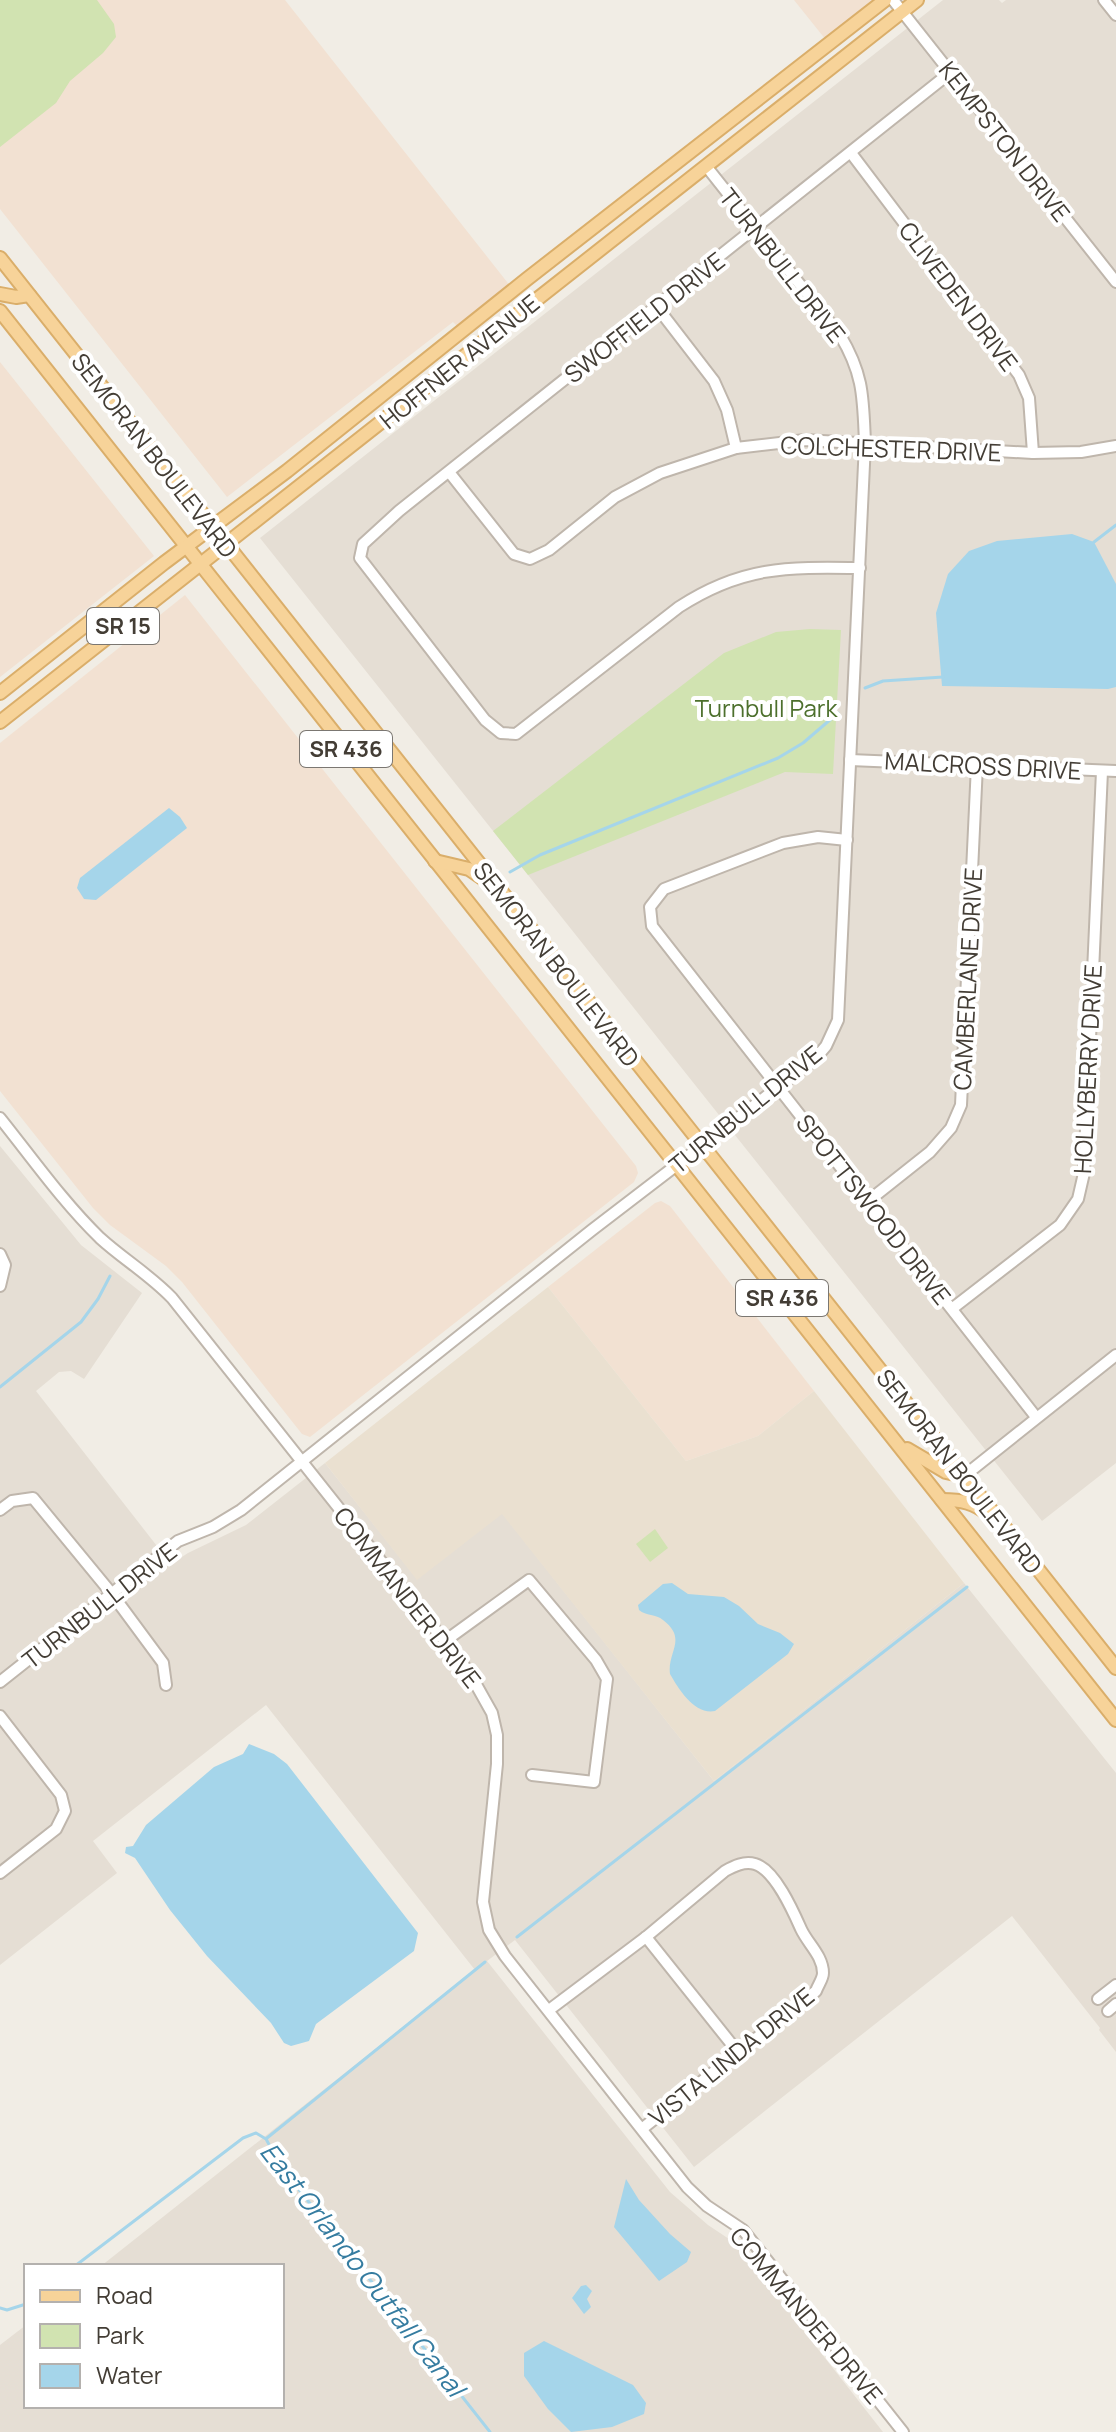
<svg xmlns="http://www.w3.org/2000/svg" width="1116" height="2432" font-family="Manrope,sans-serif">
	<rect width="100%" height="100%" fill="#f1ede5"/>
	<!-- residential -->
	<g fill="#e5ded4">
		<polygon points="943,0 999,0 1002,3 1006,0 1103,0 1116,17 1116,1463 1042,1521 260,538"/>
		<polygon points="0,1146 81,1245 142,1293 84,1379 71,1371 59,1372 36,1391 171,1564 188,1553 246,1525 325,1463 417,1579 502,1513 714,1781 964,1583 1116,1773 1116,2052 1099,2030 1100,2028 1012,1916 694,2167 515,1940 487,1961 670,2192 708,2225 729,2239 745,2256 883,2432 0,2432 0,2345 26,2325 26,2406 282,2406 282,2266 101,2266 475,1970 266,1705 93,1841 117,1873 0,1965"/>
	</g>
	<!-- commercial -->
	<g fill="#f2e1d2">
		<polygon points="82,0 285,0 511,287 459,328 453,322 227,497 0,209 0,97"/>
		<polygon points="794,0 877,0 826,40"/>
		<polygon points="0,362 154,556 0,677"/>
		<polygon points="185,595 636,1166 638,1173 634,1182 310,1437 302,1434 182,1282 166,1266 110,1225 93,1208 0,1091 0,743"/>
		<polygon points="661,1201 670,1206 814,1391 758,1436 686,1461 548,1287 655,1203"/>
	</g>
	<!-- education -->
	<polygon fill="#eae0d0" points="548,1287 686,1461 758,1436 814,1391 964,1583 714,1781 502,1514 417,1580 325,1463"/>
	<!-- green -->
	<g fill="#d1e3b1">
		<polygon points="0,0 97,0 114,24 116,37 103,53 70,81 56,103 0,147"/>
		<polygon points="810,629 841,630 833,774 785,772 528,875 493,831 724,653 776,632"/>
		<polygon points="655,1529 668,1548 650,1562 636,1544"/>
	</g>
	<!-- water -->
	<g fill="#a5d5ea">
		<polygon points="1072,534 1094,542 1116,584 1116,687 1108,689 942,686 936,613 948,574 969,551 997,541"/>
		<polygon points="169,808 180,817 187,828 96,900 84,899 77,888 80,878"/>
		<path d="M 672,1583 L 688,1594 L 724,1597 L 739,1606 L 758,1624 L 780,1633 L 794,1644 L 788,1654 L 715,1711 C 695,1715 679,1690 670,1674 C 667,1652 688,1639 663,1620 C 656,1614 646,1616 639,1610 L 638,1605 L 663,1584 Z"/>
		<polygon points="249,1744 274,1754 287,1764 418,1933 414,1951 316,2024 309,2041 291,2046 284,2043 271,2023 207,1956 170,1910 135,1858 125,1853 126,1847 133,1846 146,1825 214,1767 243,1754"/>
		<polygon points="626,2179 639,2200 670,2234 691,2252 687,2262 659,2281 614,2227"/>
		<polygon points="586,2285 592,2291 587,2299 591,2307 584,2314 572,2298 581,2286"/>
		<polygon points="544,2341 633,2385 646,2403 644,2414 612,2427 571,2432 548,2409 524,2376 524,2353"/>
	</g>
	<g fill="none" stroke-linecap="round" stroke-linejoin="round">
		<!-- stream -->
		<g stroke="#a5d5ea" stroke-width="3">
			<polyline points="1094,542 1116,525"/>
			<polyline points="865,688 883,681 943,677"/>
			<polyline points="510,872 540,855 778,758 803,743 838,713"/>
			<polyline points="0,1387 81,1322 98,1299 110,1276"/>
			<polyline points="517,1937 967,1587"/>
			<polyline points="267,2138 485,1962"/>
			<polyline points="75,2266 243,2138 256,2133 266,2139 282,2168 490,2432"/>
			<polyline points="0,2308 7,2310 26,2304"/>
		</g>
		<defs>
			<g id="minor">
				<polyline points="893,0 1116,282"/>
				<polyline points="1104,0 1116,15"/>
				<polyline points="851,153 1019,375 1029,398 1033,453"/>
				<polyline points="657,307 714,381 727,410 736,448"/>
				<polyline points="449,472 514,554 530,559 549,550 615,497 660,473 736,448 805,440 1033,453 1081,452 1116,446"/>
				<path d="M 860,568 C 787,567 742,566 679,607 L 516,734 L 501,733 L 485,720 L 360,558 L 363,544 L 399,511 L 951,72"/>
				<polyline points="850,760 1116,771"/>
				<polyline points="847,840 818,837 783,843 664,889 650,907 652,926 1036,1417"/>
				<path d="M 0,1118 C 32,1158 63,1202 100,1238 C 123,1259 150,1275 172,1298 L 469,1672 L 492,1713 L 497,1735 L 497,1764 L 483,1902 L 489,1930 L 505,1956 L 687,2187 L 707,2206 L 743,2230 L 903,2432"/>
				<polyline points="867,1202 930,1152 951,1128 961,1105 977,765"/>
				<polyline points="0,1254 5,1265 0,1286"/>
				<polyline points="953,1308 1060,1225 1078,1199 1084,1173 1102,771"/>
				<polyline points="964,1476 1116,1355"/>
				<polyline points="0,1510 12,1501 33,1498 112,1594 163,1663 166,1685"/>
				<polyline points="445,1641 529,1580 596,1660 607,1679 594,1782 532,1775"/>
				<path d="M 0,1682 L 178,1541 L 213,1527 L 241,1510 L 592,1230 L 815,1059 L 826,1046 L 838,1020 L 865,443 C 863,398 864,375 840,335 L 706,166"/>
				<polyline points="0,1716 61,1795 65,1811 56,1829 0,1873"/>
				<polyline points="646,1937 737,2051"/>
				<polyline points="1098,1999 1116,1985"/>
				<path d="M 549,2010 L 646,1937 L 725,1871 C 734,1866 744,1861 755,1864 C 775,1870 793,1911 801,1929 C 808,1944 823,1956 823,1973 C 823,1979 818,1985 816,1991 L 643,2128"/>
				<polyline points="1108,2011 1116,2004"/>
			</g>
			<g id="major">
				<polyline points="0,258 1116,1668"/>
				<polyline points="0,294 16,297 29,295"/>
				<polyline points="0,311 1116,1720"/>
				<polyline points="0,693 164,563 287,471 527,279 885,0"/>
				<polyline points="0,722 917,0"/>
				<polyline points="435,861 469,869 488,882"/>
				<polyline points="907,1449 946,1472 964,1476"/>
				<path d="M 942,1500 C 961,1500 974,1502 989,1515"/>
			</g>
		</defs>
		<!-- minor casing -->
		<use href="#minor" stroke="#bfb6ac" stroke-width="14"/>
		<!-- major casing -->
		<use href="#major" stroke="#daae6a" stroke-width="16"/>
		<!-- minor -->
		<use href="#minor" stroke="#fff" stroke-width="10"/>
		<!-- major -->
		<use href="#major" stroke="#f7d399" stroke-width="12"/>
	</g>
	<g text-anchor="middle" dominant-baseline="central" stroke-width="8" stroke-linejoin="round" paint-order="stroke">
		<!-- shield labels -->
		<g fill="#fff" stroke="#7b7772" stroke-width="2">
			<rect x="87" y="608" width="72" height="36" rx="6"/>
			<rect x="300" y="731" width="92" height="36" rx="6"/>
			<rect x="736" y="1280" width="92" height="36" rx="6"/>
		</g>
		<g font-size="22" font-weight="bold" fill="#433d35">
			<text x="123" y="626">SR 15</text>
			<text x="346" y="749">SR 436</text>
			<text x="782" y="1298">SR 436</text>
		</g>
		<!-- street labels -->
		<g font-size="24" fill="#433d35" stroke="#fff">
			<text transform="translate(1005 141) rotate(52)">KEMPSTON DRIVE</text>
			<text transform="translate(783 265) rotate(52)">TURNBULL DRIVE</text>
			<text transform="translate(959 296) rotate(53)">CLIVEDEN DRIVE</text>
			<text transform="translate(644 317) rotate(-38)">SWOFFIELD DRIVE</text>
			<text transform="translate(459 361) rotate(-39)">HOFFNER AVENUE</text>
			<text transform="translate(891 448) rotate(2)">COLCHESTER DRIVE</text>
			<text transform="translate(155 455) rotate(52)">SEMORAN BOULEVARD</text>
			<text transform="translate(983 765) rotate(3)">MALCROSS DRIVE</text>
			<text transform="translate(557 964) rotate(52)">SEMORAN BOULEVARD</text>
			<text transform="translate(967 979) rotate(-87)">CAMBERLANE DRIVE</text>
			<text transform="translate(1087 1069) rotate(-87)">HOLLYBERRY DRIVE</text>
			<text transform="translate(745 1109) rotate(-39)">TURNBULL DRIVE</text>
			<text transform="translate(874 1209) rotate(52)">SPOTTSWOOD DRIVE</text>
			<text transform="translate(960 1471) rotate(52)">SEMORAN BOULEVARD</text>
			<text transform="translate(408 1597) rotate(52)">COMMANDER DRIVE</text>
			<text transform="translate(99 1605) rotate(-38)">TURNBULL DRIVE</text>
			<text transform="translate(731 2056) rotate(-39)">VISTA LINDA DRIVE</text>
			<text transform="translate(807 2315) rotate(50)">COMMANDER DRIVE</text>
		</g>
		<!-- park labels -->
		<g font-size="24" fill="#4d702d" stroke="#fff">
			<text x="766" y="707">Turnbull Park</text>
		</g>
		<!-- water labels -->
		<g font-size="26" font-style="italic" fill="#357ca0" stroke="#fff">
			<text transform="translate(363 2269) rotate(52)">East Orlando Outfall Canal</text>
		</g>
	</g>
	<!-- legend -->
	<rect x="24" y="2264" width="260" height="144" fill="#ffffff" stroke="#b4b1ae" stroke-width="2"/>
	<rect x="40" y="2290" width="40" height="12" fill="#f7d399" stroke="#b4b1ae" stroke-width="2"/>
	<text x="96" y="2304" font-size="24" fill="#433d35">Road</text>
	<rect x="40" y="2324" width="40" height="24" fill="#d1e3b1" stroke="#b4b1ae" stroke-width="2"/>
	<text x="96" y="2344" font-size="24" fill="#433d35">Park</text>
	<rect x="40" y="2364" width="40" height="24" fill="#a5d5ea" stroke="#b4b1ae" stroke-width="2"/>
	<text x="96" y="2384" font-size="24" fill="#433d35">Water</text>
</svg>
